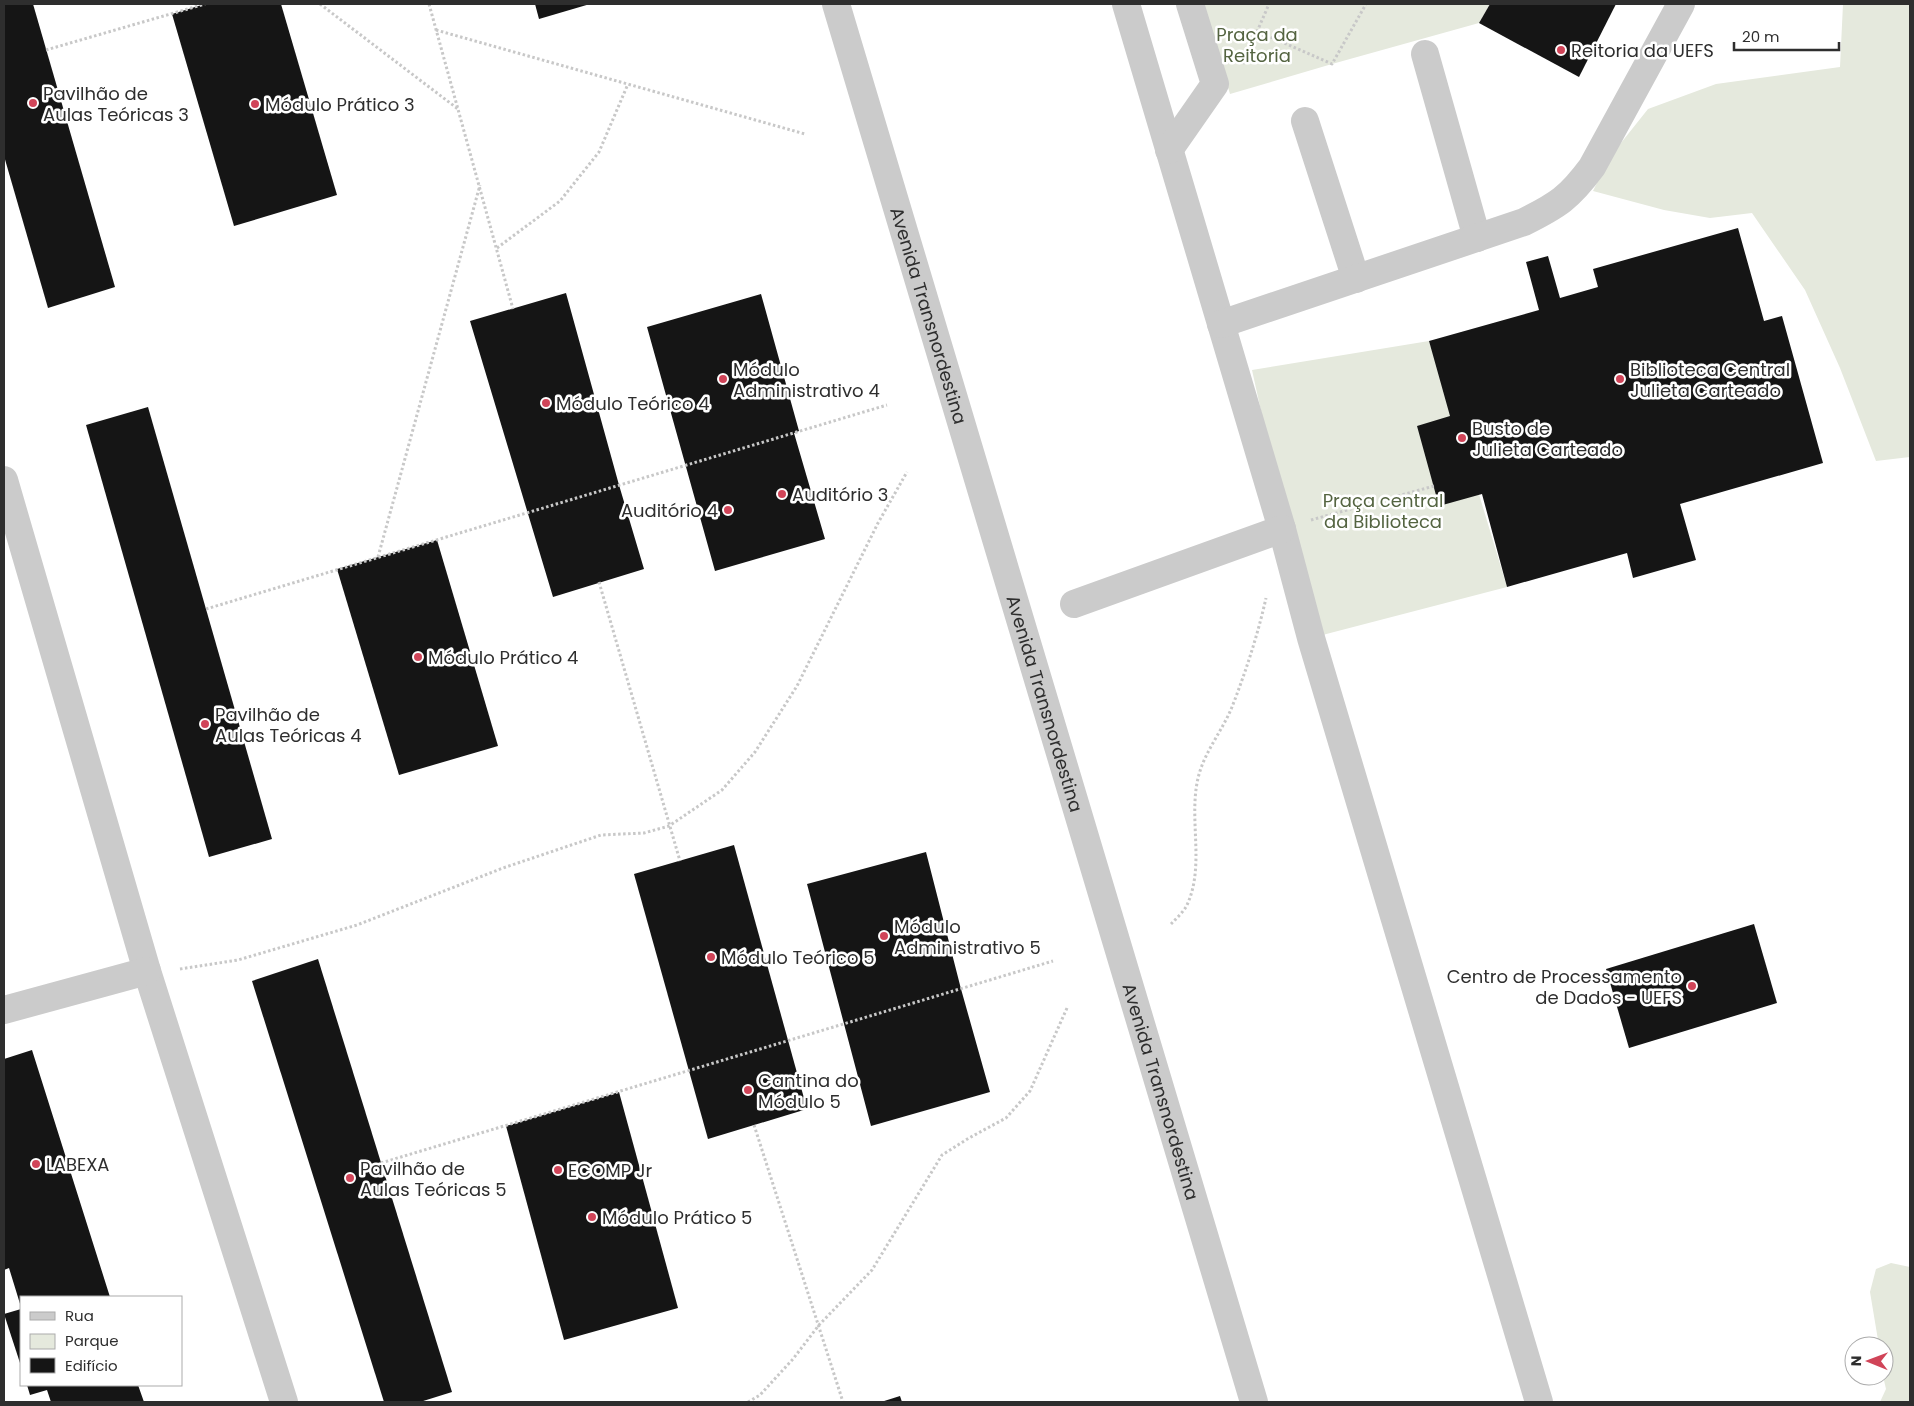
<svg xmlns="http://www.w3.org/2000/svg" width="1914" height="1406" font-family="Poppins,sans-serif">
	<rect width="100%" height="100%" fill="#fff"/>
	<!-- green -->
	<g fill="#e5e9dd">
		<polygon points="1203,4 1490,4 1479,23 1332,64 1230,94"/>
		<polygon points="1843,4 1910,4 1910,457 1876,461 1840,368 1805,290 1752,213 1710,218 1664,210 1593,191 1609,158 1648,109 1716,84 1840,67"/>
		<polygon points="1429,341 1462,438 1507,587 1311,638 1252,370"/>
		<polygon points="1891,1263 1910,1267 1910,1402 1880,1402 1886,1389 1883,1376 1884,1346 1879,1346 1870,1292 1876,1269"/>
	</g>
	<!-- building -->
	<g fill="#151515">
		<polygon points="4,4 33,4 115,287 48,308 4,156"/>
		<polygon points="205,4 281,4 337,195 234,226 172,14"/>
		<polygon points="535,4 590,4 539,19"/>
		<polygon points="1490,4 1616,4 1579,77 1479,23"/>
		<polygon points="1738,228 1764,321 1782,316 1823,463 1680,504 1696,560 1633,578 1627,553 1507,587 1482,494 1439,506 1417,426 1450,416 1429,341 1539,310 1526,262 1548,256 1560,298 1598,287 1593,269"/>
		<polygon points="566,293 619,485 644,569 553,597 470,321"/>
		<polygon points="761,294 799,431 794,433 825,539 715,571 647,327"/>
		<polygon points="148,407 272,839 209,857 86,425"/>
		<polygon points="437,540 498,746 399,775 337,569"/>
		<polygon points="734,845 807,1109 708,1139 634,874"/>
		<polygon points="926,852 961,989 990,1092 871,1126 807,884"/>
		<polygon points="1754,924 1777,1003 1629,1048 1606,969"/>
		<polygon points="318,959 452,1392 420,1402 384,1402 252,981"/>
		<polygon points="32,1050 110,1297 21,1297 21,1307 9,1268 4,1270 4,1059"/>
		<polygon points="619,1092 678,1308 564,1340 506,1126"/>
		<polygon points="21,1309 21,1366 4,1314"/>
		<polygon points="27,1385 138,1385 144,1402 51,1402 47,1390 30,1395"/>
		<polygon points="900,1396 902,1402 881,1402"/>
	</g>
	<g fill="none" stroke-linecap="round" stroke-linejoin="round">
		<!-- path -->
		<g stroke="#c8c8c8" stroke-width="3" stroke-dasharray="2.5 2.5" stroke-linecap="butt">
			<polyline points="320,4 458,109"/>
			<polyline points="429,4 513,309"/>
			<polyline points="436,30 805,134"/>
			<polyline points="1257,31 1332,64 1366,4"/>
			<polyline points="46,50 205,4"/>
			<polyline points="1243,64 1269,4"/>
			<polyline points="497,248 560,201 599,152 628,84"/>
			<polyline points="1311,520 1434,486"/>
			<polyline points="378,557 480,185"/>
			<polyline points="599,582 680,861"/>
			<polyline points="206,609 887,405"/>
			<path d="M 1171,924 C 1176,919 1182,913 1186,907 C 1207,865 1186,815 1200,771 C 1207,749 1223,729 1232,707 C 1246,671 1258,634 1266,598"/>
			<polyline points="180,969 238,960 357,925 503,868 601,835 644,833 669,826 722,790 755,752 797,686 878,523 907,472"/>
			<polyline points="754,1125 843,1402"/>
			<polyline points="381,1163 1053,961"/>
			<polyline points="748,1402 760,1395 793,1359 819,1325 872,1270 942,1155 969,1138 1006,1118 1030,1091 1067,1008"/>
		</g>
		<!-- minor -->
		<g stroke="#cbcbcb" stroke-width="28">
			<path id="s1" d="M 836,4 L 1254,1402"/>
			<polyline points="1126,4 1282,529 1311,638 1539,1402"/>
			<polyline points="1425,54 1477,238"/>
			<polyline points="1305,121 1356,279"/>
			<polyline points="1169,150 1215,84 1190,4"/>
			<path d="M 1221,324 L 1524,222 C 1558,205 1569,198 1592,167 L 1681,4"/>
			<polyline points="4,480 147,971 284,1402"/>
			<polyline points="1074,604 1282,529"/>
			<polyline points="4,1010 147,971"/>
		</g>
	</g>
	<!-- markers -->
	<g fill="#d04458" stroke="#fff" stroke-width="2">
		<circle cx="1561" cy="50" r="5"/>
		<circle cx="33" cy="103" r="5"/>
		<circle cx="255" cy="104" r="5"/>
		<circle cx="723" cy="379" r="5"/>
		<circle cx="1620" cy="379" r="5"/>
		<circle cx="546" cy="403" r="5"/>
		<circle cx="1462" cy="438" r="5"/>
		<circle cx="782" cy="494" r="5"/>
		<circle cx="728" cy="510" r="5"/>
		<circle cx="418" cy="657" r="5"/>
		<circle cx="205" cy="724" r="5"/>
		<circle cx="884" cy="936" r="5"/>
		<circle cx="711" cy="957" r="5"/>
		<circle cx="1692" cy="986" r="5"/>
		<circle cx="748" cy="1090" r="5"/>
		<circle cx="36" cy="1164" r="5"/>
		<circle cx="558" cy="1170" r="5"/>
		<circle cx="350" cy="1178" r="5"/>
		<circle cx="592" cy="1217" r="5"/>
	</g>
	<g text-anchor="middle" dominant-baseline="central" stroke-width="5" stroke-linejoin="round" paint-order="stroke">
		<!-- park labels -->
		<g font-size="18" fill="#546441" stroke="#fff">
			<text x="1257" y="34">Praça da<tspan x="1257" dy="21">Reitoria</tspan></text>
			<text x="1383" y="500">Praça central<tspan x="1383" dy="21">da Biblioteca</tspan></text>
		</g>
		<!-- poi labels -->
		<g font-size="18" fill="#2e2e2e" stroke="#fff" text-anchor="start">
			<text x="1571" y="50">Reitoria da UEFS</text>
			<text x="43" y="93">Pavilhão de<tspan x="43" dy="21">Aulas Teóricas 3</tspan></text>
			<text x="265" y="104">Módulo Prático 3</text>
			<text x="733" y="369">Módulo<tspan x="733" dy="21">Administrativo 4</tspan></text>
			<text x="1630" y="369">Biblioteca Central<tspan x="1630" dy="21">Julieta Carteado</tspan></text>
			<text x="556" y="403">Módulo Teórico 4</text>
			<text x="1472" y="428">Busto de<tspan x="1472" dy="21">Julieta Carteado</tspan></text>
			<text x="792" y="494">Auditório 3</text>
			<text x="718" y="510" text-anchor="end">Auditório 4</text>
			<text x="428" y="657">Módulo Prático 4</text>
			<text x="215" y="714">Pavilhão de<tspan x="215" dy="21">Aulas Teóricas 4</tspan></text>
			<text x="894" y="926">Módulo<tspan x="894" dy="21">Administrativo 5</tspan></text>
			<text x="721" y="957">Módulo Teórico 5</text>
			<text x="1682" y="976" text-anchor="end">Centro de Processamento<tspan x="1682" dy="21">de Dados - UEFS</tspan></text>
			<text x="758" y="1080">Cantina do<tspan x="758" dy="21">Módulo 5</tspan></text>
			<text x="46" y="1164">LABEXA</text>
			<text x="360" y="1168">Pavilhão de<tspan x="360" dy="21">Aulas Teóricas 5</tspan></text>
			<text x="568" y="1170">ECOMP Jr</text>
			<text x="602" y="1217">Módulo Prático 5</text>
		</g>
		<!-- street labels -->
		<g font-size="18" fill="#2e2e2e" stroke="#fff">
			<text stroke="none"><textPath href="#s1" startOffset="325">Avenida Transnordestina</textPath></text>
			<text stroke="none"><textPath href="#s1" startOffset="730">Avenida Transnordestina</textPath></text>
			<text stroke="none"><textPath href="#s1" startOffset="1135">Avenida Transnordestina</textPath></text>
		</g>
	</g>
	<!-- border -->
	<rect width="1914" height="1406" fill="none" stroke="#2e2e2e" stroke-width="10"/>
	<!-- legend -->
	<rect x="20" y="1296" width="162" height="90" fill="#ffffff" stroke="#ababab"/>
	<rect x="30" y="1312" width="25" height="8" fill="#cbcbcb" stroke="#ababab"/>
	<text x="65" y="1321" font-size="15" fill="#2e2e2e">Rua</text>
	<rect x="30" y="1334" width="25" height="15" fill="#e5e9dd" stroke="#ababab"/>
	<text x="65" y="1346" font-size="15" fill="#2e2e2e">Parque</text>
	<rect x="30" y="1358" width="25" height="15" fill="#151515" stroke="#ababab"/>
	<text x="65" y="1371" font-size="15" fill="#2e2e2e">Edifício</text>
	<!-- north arrow -->
	<g transform="translate(1869 1361) rotate(271)"><circle r="24" fill="#ffffff" stroke="#ababab"/>
	<path d="M0-4L9 19L0 12L-9 19Z" fill="#d04458"/>
	<text y="-8" font-size="14" font-weight="bold" text-anchor="middle" fill="#2e2e2e">N</text>
	</g>
	<!-- scale -->
	<path d="M1734 42v8h105v-8" fill="none" stroke="#2e2e2e" stroke-width="2.5"/>
	<text x="1742" y="42" font-size="15" fill="#2e2e2e" stroke="#ffffff" stroke-width="4" paint-order="stroke">20 m</text>
</svg>
